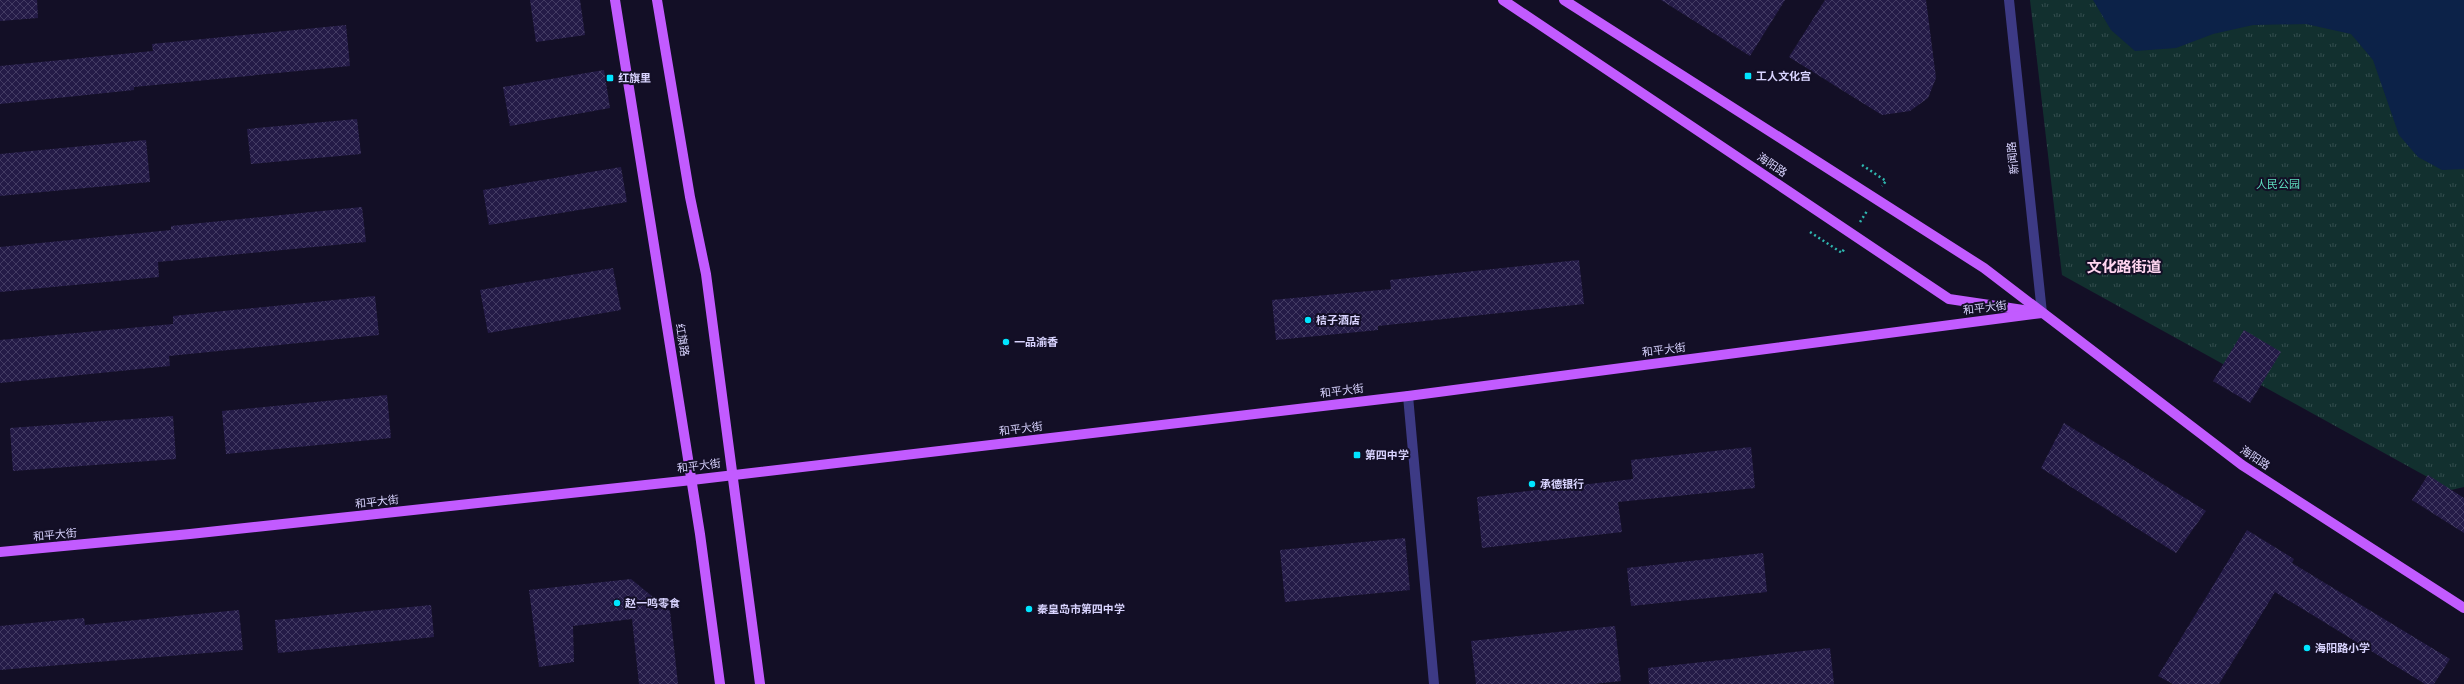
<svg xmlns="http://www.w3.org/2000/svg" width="2464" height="684" font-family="'Fira Sans','Noto Sans SC',sans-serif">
	<defs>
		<pattern id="park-tufts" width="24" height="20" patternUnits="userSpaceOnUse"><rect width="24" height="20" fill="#12302f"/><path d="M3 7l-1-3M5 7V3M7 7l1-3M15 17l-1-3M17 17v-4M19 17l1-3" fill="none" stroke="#344d4e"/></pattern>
		<pattern id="building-cross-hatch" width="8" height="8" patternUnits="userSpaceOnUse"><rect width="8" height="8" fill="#241b47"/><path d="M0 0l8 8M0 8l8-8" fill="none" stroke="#433b63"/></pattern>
	</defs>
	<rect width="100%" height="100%" fill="#130f26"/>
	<!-- park -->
	<polygon fill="url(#park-tufts)" points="2030,0 2464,0 2464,487 2451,490 2062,275"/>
	<!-- water -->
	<polygon fill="#0c2248" points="2093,0 2464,0 2464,169 2442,170 2418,157 2399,135 2373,60 2351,34 2306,24 2253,25 2213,34 2176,48 2135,51 2111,30"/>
	<!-- building -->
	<g fill="url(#building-cross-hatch)">
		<polygon points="0,0 37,0 38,18 0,21"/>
		<polygon points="530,0 580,0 585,35 536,42"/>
		<polygon points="1661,0 1785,0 1750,56"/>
		<polygon points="1825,0 1926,0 1936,78 1928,98 1910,111 1882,115 1789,57"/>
		<polygon points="346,25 350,66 134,87 134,90 0,104 0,66 153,51 152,44"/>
		<polygon points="604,70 610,108 510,126 503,87"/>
		<polygon points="357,119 361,154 251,164 247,129"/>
		<polygon points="146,140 150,182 0,196 0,154"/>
		<polygon points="621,167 627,202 489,225 483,190"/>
		<polygon points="362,207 366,242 158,262 159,277 0,292 0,247 171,230 171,226"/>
		<polygon points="1579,260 1584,304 1378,326 1378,330 1276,340 1272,300 1391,289 1390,280"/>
		<polygon points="613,268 621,310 488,333 480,290"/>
		<polygon points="375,296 379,335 169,356 170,366 0,383 0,340 173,324 173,316"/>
		<polygon points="2244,330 2281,352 2250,403 2213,381"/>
		<polygon points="387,395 391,438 226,454 222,411"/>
		<polygon points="173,416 176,459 13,471 10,428"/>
		<polygon points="2064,423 2206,511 2176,553 2041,468"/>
		<polygon points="1751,447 1755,488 1618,502 1622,532 1482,548 1477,497 1633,479 1631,460"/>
		<polygon points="2428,475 2464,498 2464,533 2412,500"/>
		<polygon points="2247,530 2294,559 2292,563 2450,659 2434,684 2425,684 2275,592 2219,684 2173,684 2158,676"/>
		<polygon points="1405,538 1410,590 1285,602 1280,550"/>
		<polygon points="1763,553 1767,592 1631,606 1627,568"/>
		<polygon points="631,579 670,611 678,684 639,684 632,619 573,626 574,662 539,667 529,590"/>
		<polygon points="431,605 434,637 278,653 275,620"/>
		<polygon points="239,610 243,650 0,670 0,626 84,618 85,625"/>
		<polygon points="1615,626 1621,681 1593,684 1476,684 1471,641"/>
		<polygon points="1830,648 1834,684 1649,684 1648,668"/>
	</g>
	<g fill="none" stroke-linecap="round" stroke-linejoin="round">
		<!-- path -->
		<g stroke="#2fb8b0" stroke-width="2.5" stroke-dasharray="2 3" stroke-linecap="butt">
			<polyline points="1862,165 1886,181 1882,186"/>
			<polyline points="1860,222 1867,211"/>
			<polyline points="1810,232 1842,253 1845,247"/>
		</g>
		<!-- minor -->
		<g stroke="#3d3a85" stroke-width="10">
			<polyline points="2009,0 2042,313"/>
			<polyline points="1408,396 1434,684"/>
		</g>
		<!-- major -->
		<g stroke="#c25bff" stroke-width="10">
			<polyline points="615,0 700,534 720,684"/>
			<polyline points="657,0 690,197 706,274 760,684"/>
			<polyline points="1503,0 1949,299 2030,311"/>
			<polyline points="1564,0 1984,268 2242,465 2464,608"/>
			<polyline points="0,552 190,534 692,480 1408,396 2042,313"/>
		</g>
	</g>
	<!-- markers -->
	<g fill="#00e5ff" stroke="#130f26" stroke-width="1.5">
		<rect x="1744" y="72" width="8" height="8" rx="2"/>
		<rect x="606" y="74" width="8" height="8" rx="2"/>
		<circle cx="1308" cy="320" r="4"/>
		<circle cx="1006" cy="342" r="4"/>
		<rect x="1353" y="451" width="8" height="8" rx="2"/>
		<circle cx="1532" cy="484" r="4"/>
		<circle cx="617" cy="603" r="4"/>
		<circle cx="1029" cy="609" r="4"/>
		<circle cx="2307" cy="648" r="4"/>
	</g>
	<g text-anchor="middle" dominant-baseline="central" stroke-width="4" stroke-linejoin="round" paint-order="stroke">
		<!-- poi labels -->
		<g font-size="11" font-weight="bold" fill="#d9d4ff" stroke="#130f26" text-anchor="start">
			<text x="1756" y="76">工人文化宫</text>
			<text x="618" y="78">红旗里</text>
			<text x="1316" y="320">桔子酒店</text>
			<text x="1014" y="342">一品渝香</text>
			<text x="1365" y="455">第四中学</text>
			<text x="1540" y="484">承德银行</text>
			<text x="625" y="603">赵一鸣零食</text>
			<text x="1037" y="609">秦皇岛市第四中学</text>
			<text x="2315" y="648">海阳路小学</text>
		</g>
		<!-- street labels -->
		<g font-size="11" fill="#d9d4ff" stroke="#130f26">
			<text transform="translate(2013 158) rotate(-96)">新闻路</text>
			<text transform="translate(1772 165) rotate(34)">海阳路</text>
			<text transform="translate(1985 308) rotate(-7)">和平大街</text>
			<text transform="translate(682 340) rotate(81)">红旗路</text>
			<text transform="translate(1664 350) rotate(-7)">和平大街</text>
			<text transform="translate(1342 391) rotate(-7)">和平大街</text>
			<text transform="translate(1021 429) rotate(-7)">和平大街</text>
			<text transform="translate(2255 458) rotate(34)">海阳路</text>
			<text transform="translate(699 466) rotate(-7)">和平大街</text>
			<text transform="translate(377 502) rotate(-6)">和平大街</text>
			<text transform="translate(55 535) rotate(-5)">和平大街</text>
		</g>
		<!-- park labels -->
		<g font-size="11" fill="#5fe0c0" stroke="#130f26">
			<text x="2278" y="184">人民公园</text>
		</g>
		<!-- district labels -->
		<g font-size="15" font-weight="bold" fill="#ffd6f0" stroke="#130f26">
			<text x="2124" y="267">文化路街道</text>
		</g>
	</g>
</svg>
